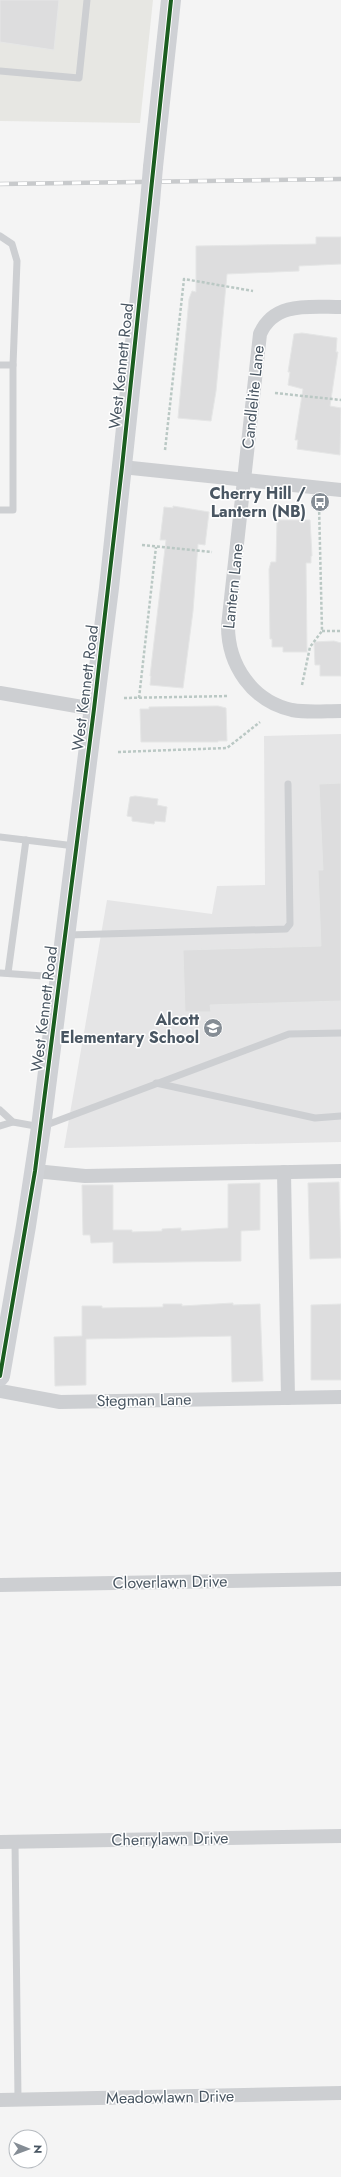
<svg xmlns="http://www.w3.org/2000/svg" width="341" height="2177" font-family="Jost,sans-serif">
	<rect width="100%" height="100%" fill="#f4f4f4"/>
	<!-- commercial -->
	<polygon fill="#e7e7e3" points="0,0 153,0 140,123 0,121"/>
	<!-- education -->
	<polygon fill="#e5e5e6" points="341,734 341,1142 64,1148 107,900 212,914 217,886 265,885 264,736"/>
	<!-- building -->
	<g fill="#ddddde" stroke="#e5e6e6">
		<polygon points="0,0 59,0 54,50 0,42"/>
		<polygon points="316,237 341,237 341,264 299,266 299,271 227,274 216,391 211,421 178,418 189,299 192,291 196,292 196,246 316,244"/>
		<polygon points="302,333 337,338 336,352 338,352 330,406 341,408 340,455 297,449 298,440 295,440 303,389 288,385 290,372 288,372 294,334"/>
		<polygon points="173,506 209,512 205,545 198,544 193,611 183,688 150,685 151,676 150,676 166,540 160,540 164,507 173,508"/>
		<polygon points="277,520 310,520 312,556 311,556 311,563 306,563 307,652 283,652 283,647 272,647 272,639 270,639 269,569 271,562 276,562"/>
		<polygon points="334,641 341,643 341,676 320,676 320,665 315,665 314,642"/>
		<polygon points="218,706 226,708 227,741 218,741 218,742 141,742 140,709 149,709 149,707"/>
		<polygon points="341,783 341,1001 210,1005 211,1012 185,1012 183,950 321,946 318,870 323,870 319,784"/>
		<polygon points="135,796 158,799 157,805 167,807 165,822 155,821 154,824 132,821 132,817 127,816 130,797"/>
		<polygon points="339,1182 341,1258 310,1259 308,1183"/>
		<polygon points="260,1183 260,1230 241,1231 241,1261 113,1263 113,1242 91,1243 90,1235 83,1235 82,1185 113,1185 113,1230 132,1230 132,1232 162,1231 162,1229 181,1228 181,1231 228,1228 228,1184"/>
		<polygon points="233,1303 233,1305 260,1304 263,1381 232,1382 231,1336 86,1339 86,1385 55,1386 54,1337 82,1336 82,1306 102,1306 102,1308 163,1307 163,1304 182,1304 182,1306"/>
		<polygon points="341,1304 341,1380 311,1380 311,1305"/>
	</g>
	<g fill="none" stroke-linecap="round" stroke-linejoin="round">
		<!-- path -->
		<g stroke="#bac8c4" stroke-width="2.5" stroke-dasharray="3 2" stroke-linecap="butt">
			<polyline points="275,393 341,400"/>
			<polyline points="165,450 184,279 253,291"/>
			<polyline points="142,545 212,552"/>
			<polyline points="322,631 341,631"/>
			<polyline points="302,685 310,647 322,631 319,504"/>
			<polyline points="124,698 229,696"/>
			<polyline points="139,698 156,547"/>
			<polyline points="118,752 227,748 260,722"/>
		</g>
		<!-- lane -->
		<g stroke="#cdcfd2" stroke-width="7">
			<polyline points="0,71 79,78 87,0"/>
			<polyline points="0,236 12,244 17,261 13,365"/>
			<polyline points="0,365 13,365 13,510 0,510"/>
			<polyline points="0,837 75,846"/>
			<polyline points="67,935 286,929 290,924 288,784"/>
			<polyline points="0,973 58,977"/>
			<polyline points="8,973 26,840"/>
			<polyline points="156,1083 315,1118 341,1116"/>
			<polyline points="0,1110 13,1122 41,1127 289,1034 341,1033"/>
			<polyline points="0,1126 13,1122"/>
			<polyline points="15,1842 18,2099"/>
		</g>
		<!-- street -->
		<g stroke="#cdcfd2" stroke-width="14">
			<path d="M 341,307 C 310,307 274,301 260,334 L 228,626 C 228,665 252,701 292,710 C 308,713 325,711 341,711"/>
			<polyline points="122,467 341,490"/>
			<polyline points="0,693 94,709"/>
			<polyline points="35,1171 85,1176 341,1171"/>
			<polyline points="284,1172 288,1398"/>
			<polyline points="0,1391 60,1402 341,1397"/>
			<polyline points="0,1585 341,1579"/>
			<polyline points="0,1842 341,1836"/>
			<polyline points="0,2100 341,2093"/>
		</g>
		<!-- secondary -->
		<g stroke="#cfd1d5" stroke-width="20">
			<polyline points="153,167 171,0"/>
			<polyline points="0,1376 26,1226 41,1127 109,588 150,202"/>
		</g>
		<defs>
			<polyline id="rail" points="0,184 341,179"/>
		</defs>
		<!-- rail casing -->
		<use href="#rail" stroke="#c8cacc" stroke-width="4.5"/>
		<!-- rail -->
		<use href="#rail" stroke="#fff" stroke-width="3" stroke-dasharray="9" stroke-linecap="butt"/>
		<!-- secondary-bridge -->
		<polyline stroke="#cfd1d5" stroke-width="20" points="150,202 153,167"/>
		<defs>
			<polyline id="cycleway" points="0,1376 35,1171 94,709 122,467 171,0"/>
		</defs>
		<!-- cycleway casing -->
		<use href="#cycleway" stroke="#fff" stroke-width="6"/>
		<!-- cycleway -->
		<use href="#cycleway" stroke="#1b5e20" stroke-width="4"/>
	</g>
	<!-- icons -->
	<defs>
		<symbol id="bus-disc" viewBox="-11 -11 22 22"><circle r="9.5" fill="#858d95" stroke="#fff"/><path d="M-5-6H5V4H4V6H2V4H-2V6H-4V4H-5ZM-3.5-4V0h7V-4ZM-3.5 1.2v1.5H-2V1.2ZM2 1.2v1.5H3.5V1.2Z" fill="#fff"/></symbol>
		<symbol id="school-disc" viewBox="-11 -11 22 22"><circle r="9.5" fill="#858d95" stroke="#fff"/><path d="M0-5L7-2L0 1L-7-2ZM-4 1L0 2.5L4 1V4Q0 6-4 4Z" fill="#fff"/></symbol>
	</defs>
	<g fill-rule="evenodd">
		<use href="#bus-disc" x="309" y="491" width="22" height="22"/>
		<use href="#school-disc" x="202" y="1017" width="22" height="22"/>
	</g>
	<g text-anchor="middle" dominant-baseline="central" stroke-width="3" stroke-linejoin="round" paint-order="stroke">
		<!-- street labels -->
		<g font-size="16" fill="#495662" stroke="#fff">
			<text transform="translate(121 366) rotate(-84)">West Kennett Road</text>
			<text transform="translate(253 397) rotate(-84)">Candlelite Lane</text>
			<text transform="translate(233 586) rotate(-84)">Lantern Lane</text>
			<text transform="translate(85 688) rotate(-83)">West Kennett Road</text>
			<text transform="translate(44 1009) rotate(-83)">West Kennett Road</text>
			<text transform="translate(144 1400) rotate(-1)">Stegman Lane</text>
			<text transform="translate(170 1582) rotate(-1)">Cloverlawn Drive</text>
			<text transform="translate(170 1839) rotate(-1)">Cherrylawn Drive</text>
			<text transform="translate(170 2097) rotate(-1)">Meadowlawn Drive</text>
		</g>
		<!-- poi labels -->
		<g font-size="16" font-weight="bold" fill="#495662" stroke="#fff" text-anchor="end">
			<text x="306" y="493">Cherry Hill /<tspan x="306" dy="18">Lantern (NB)</tspan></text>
			<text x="199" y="1019">Alcott<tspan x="199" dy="18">Elementary School</tspan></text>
		</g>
	</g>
	<!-- north arrow -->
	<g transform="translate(28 2149) rotate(91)"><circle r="19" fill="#ffffff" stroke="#b6bbc0"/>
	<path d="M0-3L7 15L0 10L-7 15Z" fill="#858d95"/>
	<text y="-6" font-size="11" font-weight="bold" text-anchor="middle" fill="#495662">N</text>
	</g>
</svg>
